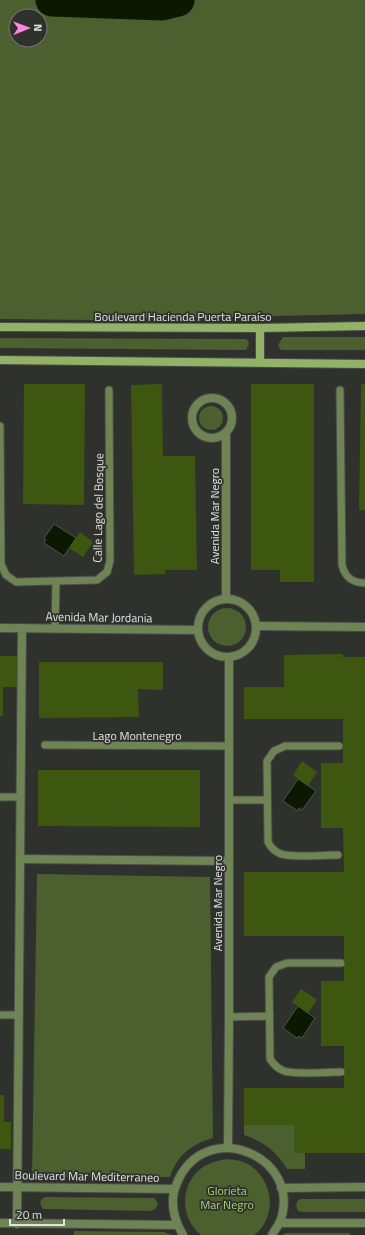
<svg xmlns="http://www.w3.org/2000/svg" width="365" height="1235" font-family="'Titillium Web',sans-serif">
	<rect width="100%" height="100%" fill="#2f312d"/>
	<!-- green -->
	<g fill="#4b5f2f" fill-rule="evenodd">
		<path d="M 0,0 L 365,0 L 365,314 L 90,320 L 0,319 ZM 16,16 L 40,16 L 40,40 L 16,40 Z"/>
		<polygon points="283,337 365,337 365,350 282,350 280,349 278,345"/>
		<polygon points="0,338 246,339 248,341 249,344 246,350 0,348"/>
		<circle cx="211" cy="418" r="12"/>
		<circle cx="227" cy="627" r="19"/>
		<path d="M 37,874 L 210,877 L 213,1138 C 191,1144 177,1156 170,1177 L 32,1177 Z"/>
		<path d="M 244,1125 L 294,1125 L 294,1153 L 305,1153 L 305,1169 L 287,1169 C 276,1151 264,1142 244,1135 Z"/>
		<path d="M 227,1159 C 236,1160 244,1161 251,1166 C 274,1182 277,1218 254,1235 L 201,1235 C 179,1218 180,1182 203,1167 C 211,1162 219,1160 227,1159 Z"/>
		<path d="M 46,1197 L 154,1198 L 158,1203 C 157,1208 155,1210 150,1211 L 44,1209 L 42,1208 L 40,1202 L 43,1198 Z"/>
		<polygon points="301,1199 365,1199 365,1212 302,1212 298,1211 296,1205 298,1200"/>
		<polygon points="74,1231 159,1232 164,1232 172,1235 74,1235"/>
		<polygon points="286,1233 350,1233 350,1235 282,1235"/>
	</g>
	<!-- water -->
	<g fill="#0c1800" stroke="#4c5543">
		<polygon points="54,524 76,538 64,556 44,543 46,540 44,538"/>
		<polygon points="298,779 316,791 302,810 299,808 298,811 283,801"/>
		<polygon points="298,1006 315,1018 302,1038 299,1036 297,1038 283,1028"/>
	</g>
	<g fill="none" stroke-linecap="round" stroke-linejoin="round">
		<!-- river -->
		<polyline stroke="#0c1800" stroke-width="33" points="52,0 162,4 178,0"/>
	</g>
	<!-- building -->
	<g fill="#3d5711">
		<polygon points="24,384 85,384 84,505 23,504"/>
		<polygon points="162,384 163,456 195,456 197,570 165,570 165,574 134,575 131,385"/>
		<polygon points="251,384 314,384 314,582 280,582 280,570 251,570"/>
		<polygon points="361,384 365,384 365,510 359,510"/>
		<polygon points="80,532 93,542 83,557 69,548"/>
		<polygon points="343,654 343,657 365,657 365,1153 294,1153 294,1125 244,1125 244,1088 344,1088 344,1046 321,1046 321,981 344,981 344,936 244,936 244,872 344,872 343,828 321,828 321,763 343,763 343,719 244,719 244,687 284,687 284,655"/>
		<polygon points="0,656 17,656 17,687 3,687 3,716 0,716"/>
		<polygon points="39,662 163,662 163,690 138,689 139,717 39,718"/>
		<polygon points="302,761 317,772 308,786 293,775"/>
		<polygon points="38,770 200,770 200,827 38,826"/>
		<polygon points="301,989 317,1000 308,1013 292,1002"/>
		<polygon points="0,1095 4,1095 4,1122 11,1122 11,1149 0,1149"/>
	</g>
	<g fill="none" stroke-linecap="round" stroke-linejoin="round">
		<defs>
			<g id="lane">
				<path d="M 340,390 L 342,565 C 345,577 352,583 365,583"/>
				<polyline points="0,426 1,564 6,575 16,582 97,580 107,572 110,561 109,390"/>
				<polyline points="55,628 56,582"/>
				<polyline points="45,745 229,746"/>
				<polyline points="0,797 20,797"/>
				<polyline points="229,800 267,800"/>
				<path d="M 338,855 C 324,855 293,858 281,854 C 275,852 271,848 268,842 L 267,761 L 274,751 L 285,746 L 339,746"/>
				<polyline points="0,1015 18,1015"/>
				<polyline points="229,1017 270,1016"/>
				<path d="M 341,1072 C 327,1072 296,1075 284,1071 C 278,1069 274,1065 270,1059 L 269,977 L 276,967 L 287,963 L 341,963"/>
			</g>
			<g id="street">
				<circle cx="212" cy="418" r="20"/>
				<polyline points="226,598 226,434"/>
				<circle cx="227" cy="628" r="29"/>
				<polyline points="257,626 365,627"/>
				<polyline points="0,628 198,630"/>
				<polyline points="20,859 229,861"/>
				<polyline points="228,1147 229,1017 229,658"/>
				<polyline points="0,1187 174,1189"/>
				<polyline points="281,1188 365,1187"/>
				<polyline points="0,1223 177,1225"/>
				<polyline points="279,1223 365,1223"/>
				<polyline points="17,1224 22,628"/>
				<path d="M 183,1235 C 173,1218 169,1201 177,1183 C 204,1116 304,1155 280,1222 C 278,1226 274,1231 272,1235"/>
			</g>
			<g id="secondary">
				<polyline points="0,327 260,328 365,326"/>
				<polyline points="0,360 365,364"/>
				<polyline points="260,362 260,328"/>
			</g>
		</defs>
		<!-- lane casing -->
		<use href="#lane" stroke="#4b4d49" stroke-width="9"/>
		<!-- street casing -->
		<use href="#street" stroke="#4b4d49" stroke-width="10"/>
		<!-- secondary casing -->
		<use href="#secondary" stroke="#4b4d49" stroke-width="10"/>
		<!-- lane -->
		<use href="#lane" stroke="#6f8455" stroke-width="7"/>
		<!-- street -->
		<use href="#street" stroke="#6f8455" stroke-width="8"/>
		<!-- secondary -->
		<use href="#secondary" stroke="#92b367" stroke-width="8"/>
	</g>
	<g text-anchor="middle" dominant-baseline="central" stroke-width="3.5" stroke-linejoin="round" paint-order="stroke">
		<!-- street labels -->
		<g font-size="12" fill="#e0e2df" stroke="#2f312d">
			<text x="183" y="316">Boulevard Hacienda Puerta Paraíso</text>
			<text transform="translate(98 508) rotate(-89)">Calle Lago del Bosque</text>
			<text transform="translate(214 516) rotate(-90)">Avenida Mar Negro</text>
			<text transform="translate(99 617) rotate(1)">Avenida Mar Jordania</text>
			<text x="137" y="735">Lago Montenegro</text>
			<text transform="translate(217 903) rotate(-90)">Avenida Mar Negro</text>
			<text transform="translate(87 1176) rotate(1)">Boulevard Mar Mediterraneo</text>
		</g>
		<!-- park labels -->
		<g font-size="12" fill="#a7cf71" stroke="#2f312d">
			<text x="227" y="1190">Glorieta<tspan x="227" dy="14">Mar Negro</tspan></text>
		</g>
	</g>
	<!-- north arrow -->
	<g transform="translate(28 28) rotate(89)"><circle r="19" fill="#2f312d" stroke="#767874"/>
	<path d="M0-3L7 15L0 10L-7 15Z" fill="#ff85df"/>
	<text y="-6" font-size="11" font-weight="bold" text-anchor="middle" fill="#e0e2df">N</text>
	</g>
	<!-- scale -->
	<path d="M10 1219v6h54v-6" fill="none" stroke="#e0e2df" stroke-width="2"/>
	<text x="16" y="1219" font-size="12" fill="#e0e2df" stroke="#2f312d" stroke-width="3" paint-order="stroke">20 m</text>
</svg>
